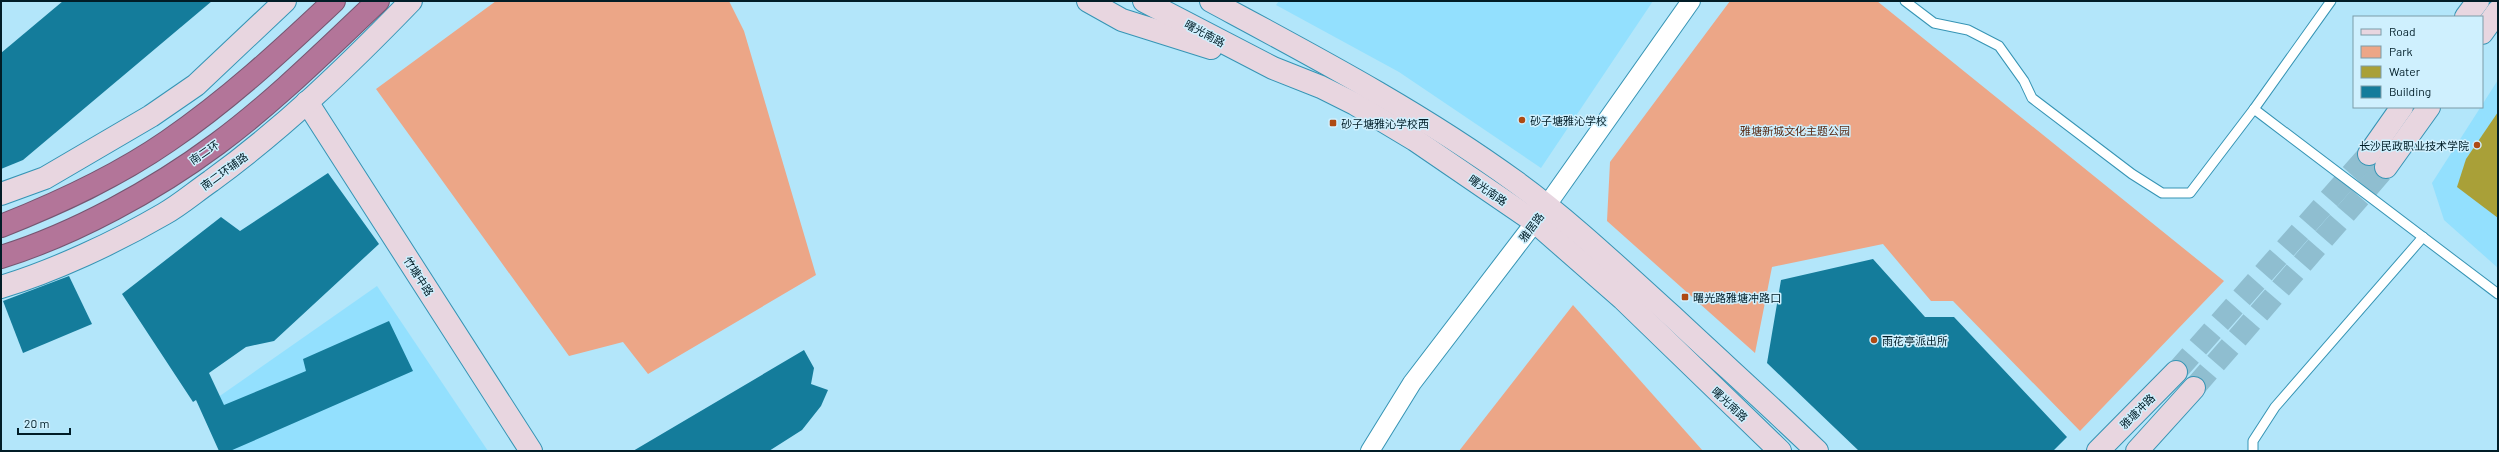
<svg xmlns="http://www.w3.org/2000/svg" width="2499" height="452" font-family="Barlow,'Noto Sans SC',sans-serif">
	<rect width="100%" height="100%" fill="#b3e6fa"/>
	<!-- built -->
	<g fill="#93e0fe">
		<polygon points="1279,1 1653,1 1541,168 1399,72 1276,5"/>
		<polygon points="2498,80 2498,268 2444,220 2432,183"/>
		<polygon points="377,286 488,451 227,451 204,407"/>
	</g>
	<!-- green -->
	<g fill="#eca687">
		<polygon points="496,1 729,1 744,31 816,275 648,374 623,342 569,356 376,89"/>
		<polygon points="1730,1 1877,1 2224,281 2080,431 1953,301 1931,301 1883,244 1772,267 1755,353 1607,221 1610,162"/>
		<polygon points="1573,305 1703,451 1459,451"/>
	</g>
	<!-- water -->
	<polygon fill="#a9a038" points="2498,112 2498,218 2457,187 2466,159"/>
	<!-- building -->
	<g fill="#147c9b">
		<polygon points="63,1 212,1 23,160 1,169 1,53"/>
		<polygon points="328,173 379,244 274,341 246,347 209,373 224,405 306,371 303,359 389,321 413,371 230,451 219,451 196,400 193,402 122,294 221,217 240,231"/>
		<polygon points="1873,259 1925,317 1954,317 2067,437 2053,451 1859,451 1767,363 1781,280"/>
		<polygon points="69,276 92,324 23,353 3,301"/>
		<polygon points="804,350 814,368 811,384 828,390 821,406 802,430 769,451 633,451"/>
	</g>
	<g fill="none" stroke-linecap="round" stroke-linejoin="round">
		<!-- secondary-tunnel -->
		<g stroke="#8fbed0" stroke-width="22" stroke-dasharray="22 11" stroke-linecap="butt">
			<polyline points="2176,372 2369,154"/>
			<polyline points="2194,388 2386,167"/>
		</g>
		<defs>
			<g id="lane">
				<polyline points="1905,1 1934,23 1968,30 1999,46 2024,81 2032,98 2132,174 2162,193 2190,193 2254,109 2331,1"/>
				<polyline points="2254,109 2498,294"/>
				<polyline points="2253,451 2253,441 2275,407 2423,237"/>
			</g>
			<polyline id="street" points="1370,451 1412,383 1535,222 1691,1"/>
			<g id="secondary">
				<polyline points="1088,1 1122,20 1211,48"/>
				<polyline points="1144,1 1273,68 1321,87 1355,104 1415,140 1535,222 1623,299 1780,451"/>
				<path d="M 1211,1 C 1315,57 1420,112 1516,182 C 1571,222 1621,270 1672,316 C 1720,361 1769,405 1817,451"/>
				<polyline points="2466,17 2478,1"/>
				<polyline points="2482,33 2498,11"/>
				<polyline points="307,102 531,451"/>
				<polyline points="2369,154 2402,107"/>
				<polyline points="2386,167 2429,107"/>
				<polyline points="1,194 45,178 151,116 196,85 285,1"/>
				<path d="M 1,287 C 54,271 116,242 164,214 C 180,205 195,192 211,181 C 284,128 348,66 411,1"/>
				<polyline points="2098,451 2176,372"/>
				<polyline points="2137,451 2194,388"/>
			</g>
			<g id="highway">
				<path d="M 1,226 C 59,203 116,177 168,141 C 228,100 281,51 334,1"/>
				<path d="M 1,257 C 75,234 155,190 217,144 C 275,101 326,50 378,1"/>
			</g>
		</defs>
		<!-- lane casing -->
		<use href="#lane" stroke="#3694b4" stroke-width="11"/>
		<!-- street casing -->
		<use href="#street" stroke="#3694b4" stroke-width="20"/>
		<!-- secondary casing -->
		<use href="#secondary" stroke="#3694b4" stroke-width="24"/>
		<!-- highway casing -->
		<use href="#highway" stroke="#755671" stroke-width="24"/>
		<!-- lane -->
		<use href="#lane" stroke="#fff" stroke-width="9"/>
		<!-- street -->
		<use href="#street" stroke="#fff" stroke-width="18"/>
		<!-- secondary -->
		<use href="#secondary" stroke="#e8d6e0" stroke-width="22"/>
		<!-- highway -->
		<use href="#highway" stroke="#b37599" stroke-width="22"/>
	</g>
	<!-- markers -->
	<g fill="#ae4a13" stroke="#cff0fe" stroke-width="1.5">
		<circle cx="1522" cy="120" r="4"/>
		<rect x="1329" y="119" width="8" height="8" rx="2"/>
		<circle cx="2477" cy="145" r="4"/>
		<rect x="1681" y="293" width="8" height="8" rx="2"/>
		<circle cx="1874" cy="340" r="4"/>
	</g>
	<g text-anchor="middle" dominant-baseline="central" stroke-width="3" stroke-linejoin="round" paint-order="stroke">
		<!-- street labels -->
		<g font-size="11" fill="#011d27" stroke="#cff0fe">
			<text transform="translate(1205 33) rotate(28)">曙光南路</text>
			<text transform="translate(204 152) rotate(-34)">南二环</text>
			<text transform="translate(224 171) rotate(-36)">南二环辅路</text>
			<text transform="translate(1488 190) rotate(35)">曙光南路</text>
			<text transform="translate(1531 227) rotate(-53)">雅居路</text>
			<text transform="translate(419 276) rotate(57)">竹塘中路</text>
			<text transform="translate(1730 404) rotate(43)">曙光南路</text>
			<text transform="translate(2137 411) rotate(-45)">雅塘冲路</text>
		</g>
		<!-- poi labels -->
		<g font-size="11" fill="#011d27" stroke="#cff0fe" text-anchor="start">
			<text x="1530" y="120">砂子塘雅沁学校</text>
			<text x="1341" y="123">砂子塘雅沁学校西</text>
			<text x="2469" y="145" text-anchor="end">长沙民政职业技术学院</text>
			<text x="1693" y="297">曙光路雅塘冲路口</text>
			<text x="1882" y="340">雨花亭派出所</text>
		</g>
		<!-- park labels -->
		<g font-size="11" fill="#592c17" stroke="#cff0fe">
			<text x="1795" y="130">雅塘新城文化主题公园</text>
		</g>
	</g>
	<!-- border -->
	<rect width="2499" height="452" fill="none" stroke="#011d27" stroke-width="4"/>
	<!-- legend -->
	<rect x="2353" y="16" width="130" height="92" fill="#cff0fe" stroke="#7d9ca8"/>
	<rect x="2361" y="29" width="20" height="6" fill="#e8d6e0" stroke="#7d9ca8"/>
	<text x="2389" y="36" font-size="12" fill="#011d27">Road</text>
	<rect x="2361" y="46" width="20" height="12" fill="#eca687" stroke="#7d9ca8"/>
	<text x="2389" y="56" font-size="12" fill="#011d27">Park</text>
	<rect x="2361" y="66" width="20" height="12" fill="#a9a038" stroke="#7d9ca8"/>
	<text x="2389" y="76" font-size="12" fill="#011d27">Water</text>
	<rect x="2361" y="86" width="20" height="12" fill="#147c9b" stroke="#7d9ca8"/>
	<text x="2389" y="96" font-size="12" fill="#011d27">Building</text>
	<!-- scale -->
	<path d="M18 428v6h52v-6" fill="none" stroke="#011d27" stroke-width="2"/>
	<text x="24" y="428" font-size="12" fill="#011d27" stroke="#cff0fe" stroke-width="3" paint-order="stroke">20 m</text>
</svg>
